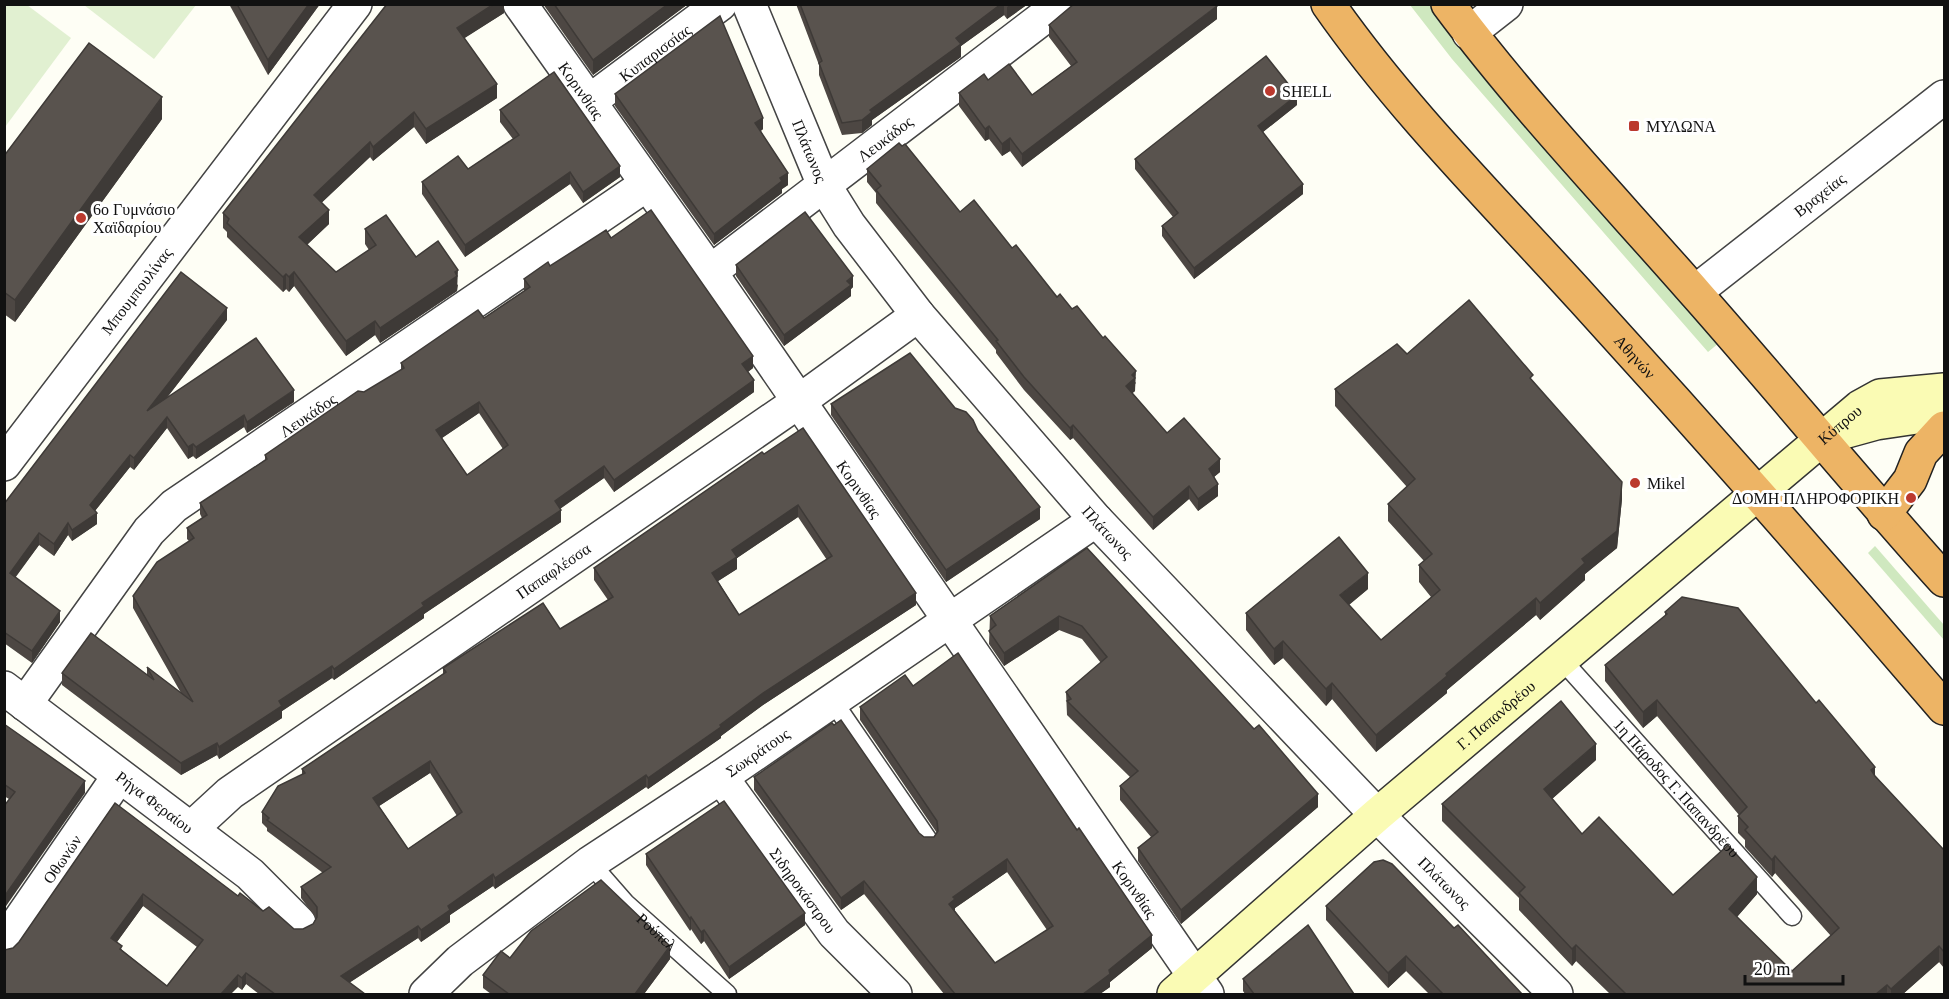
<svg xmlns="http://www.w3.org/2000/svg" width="1949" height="999" font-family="'Times New Roman',serif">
	<rect width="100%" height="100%" fill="#fefef5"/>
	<!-- green -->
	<g fill="#cfe8bf">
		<polygon points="1410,5 1430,5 1463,49 1719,343 1708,352 1452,59"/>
		<polygon points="1875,546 1944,625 1944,640 1868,553"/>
	</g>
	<!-- pitch -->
	<g fill="#e1f0d1">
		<polygon points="5,4 27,5 71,38 5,127"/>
		<polygon points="84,5 196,5 154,59"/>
	</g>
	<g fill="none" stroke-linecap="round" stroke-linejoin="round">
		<defs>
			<g id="lane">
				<path id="s1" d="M 1562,660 L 1792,916"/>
				<polyline points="832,700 928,840"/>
				<path id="s2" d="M 590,863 L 625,903 L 727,994"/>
			</g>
			<g id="street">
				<path id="s3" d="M 520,4 L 710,272 L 1207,994"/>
				<path id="s4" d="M 749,4 L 824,185 L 849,225 L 918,315 L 1096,520 L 1377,815 L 1556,994"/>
				<polyline points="1469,33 1506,4"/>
				<path id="s5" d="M 590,101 L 720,4"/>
				<path id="s6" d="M 710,272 L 1061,4"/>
				<path id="s7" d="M 1695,292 L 1944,97"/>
				<path id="s8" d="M 4,464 L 355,4"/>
				<path id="s9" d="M 4,688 L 250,874 L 299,923"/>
				<path id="s10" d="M 25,704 L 149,531 L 174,506 L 647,184"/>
				<path id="s11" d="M 721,777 L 834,933 L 895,994"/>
				<path id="s12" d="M 192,828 L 230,793 L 798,402 L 918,315"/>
				<path id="s13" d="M 4,943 L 119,776"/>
				<path id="s14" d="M 426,994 L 460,961 L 590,863 L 721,777 L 1096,520"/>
			</g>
			<g id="secondary">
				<polyline points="1836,434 1876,423 1944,413"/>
				<path id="s15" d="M 1174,994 L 1377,815 L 1860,407 L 1880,396 L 1944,390"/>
			</g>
			<g id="highway">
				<path id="s16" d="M 1328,4 C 1402,110 1496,203 1583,299 C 1706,434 1826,570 1944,708"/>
				<path d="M 1448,4 C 1524,106 1613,199 1697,295 C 1780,389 1860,487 1944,580"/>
				<polyline points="1884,514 1910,480 1921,453 1944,428"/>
			</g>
		</defs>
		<!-- lane casing -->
		<use href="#lane" stroke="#444" stroke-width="21"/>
		<!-- street casing -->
		<use href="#street" stroke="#444" stroke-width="36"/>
		<!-- secondary casing -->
		<use href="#secondary" stroke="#333" stroke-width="36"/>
		<!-- highway casing -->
		<use href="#highway" stroke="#222" stroke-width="36"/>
		<!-- lane -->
		<use href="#lane" stroke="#fff" stroke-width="18"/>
		<!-- street -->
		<use href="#street" stroke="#fff" stroke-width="33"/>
		<!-- secondary -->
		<use href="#secondary" stroke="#fafbb4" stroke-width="33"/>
		<!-- highway -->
		<use href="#highway" stroke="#edb465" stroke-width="33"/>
	</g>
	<!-- wall -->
	<g fill="#4d4743" fill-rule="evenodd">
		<polygon points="229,4 320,4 268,75"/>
		<polygon points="504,4 504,13 464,38 497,98 426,144 414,127 373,161 370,157 321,203 329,224 307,245 336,272 369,250 365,244 365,229 416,257 458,285 457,291 380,343 375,335 346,356 294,286 289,292 286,289 283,292 227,237 227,232 223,228 223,213"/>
		<polygon points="543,4 688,4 593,75"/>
		<polygon points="796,4 1028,4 1007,19 1004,15 961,46 961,57 872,120 872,125 862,133 842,135 819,75 819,65"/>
		<polygon points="1072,7 1217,19 1022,167 1010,151 1002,156 989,139 985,141 959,106 959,93 988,80 1032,95 1071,66 1049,37 1049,25"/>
		<polygon points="615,94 763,129 761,131 788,185 782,189 782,193 714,245 615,106"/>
		<polygon points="1297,105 1263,132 1303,194 1194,279 1162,236 1162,226 1173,217 1135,169 1135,159"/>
		<polygon points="500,110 620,177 583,203 570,184 465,257 422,194 422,182 468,169 513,139 500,122"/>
		<polygon points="162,119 15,322 4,314 4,156"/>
		<polygon points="867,169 960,212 1012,248 1057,297 1072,309 1136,383 1135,384 1135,391 1132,393 1167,433 1220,472 1214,477 1218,496 1198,511 1189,499 1153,530 1073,438 1070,440 1024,390 996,353 996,350 876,203 876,193 867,182"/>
		<path d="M 611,238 L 753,368 L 748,372 L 754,392 L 614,492 L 604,478 L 560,509 L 561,522 L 424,614 L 424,618 L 334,680 L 332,678 L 282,711 L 282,718 L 219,759 L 217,755 L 181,775 L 62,685 L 62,673 L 147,675 L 147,667 L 181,693 L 133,608 L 133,596 L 189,541 L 187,539 L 187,528 L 202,518 L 200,514 L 200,503 L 265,460 L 265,455 L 401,370 L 401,363 L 484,318 L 524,291 L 524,279 ZM 479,413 L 503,449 L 467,475 L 442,438 Z"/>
		<polygon points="736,265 853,287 851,289 851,296 784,346 736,276"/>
		<polygon points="227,320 166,399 294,402 247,433 244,427 196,459 193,456 188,459 167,428 134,470 130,467 95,511 97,524 72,541 68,535 54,556 39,545 15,577 60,622 32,663 4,643 4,504"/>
		<polygon points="1407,354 1533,381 1622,499 1617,548 1585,574 1585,580 1540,620 1536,615 1447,690 1447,693 1376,752 1332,699 1326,706 1283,658 1274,665 1246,630 1246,613 1368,589 1349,605 1381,640 1431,597 1419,582 1419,565 1424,561 1388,521 1388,504 1407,487 1335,406 1335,389"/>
		<polygon points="831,404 955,408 978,431 1040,519 946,582 831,415"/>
		<path d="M 762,452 L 916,605 L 763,705 L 721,736 L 721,738 L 648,789 L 646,787 L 495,889 L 493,886 L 450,915 L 450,922 L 421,942 L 418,938 L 349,983 L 365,994 L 259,994 L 246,984 L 242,990 L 238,987 L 4,994 L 13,948 L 19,942 L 115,803 L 238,896 L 263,911 L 294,929 L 303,929 L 313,924 L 316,918 L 301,898 L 301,887 L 323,873 L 267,831 L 267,828 L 262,823 L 262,812 L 302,774 L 302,769 L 443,674 L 443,668 L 560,629 L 608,600 L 594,580 L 594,568 ZM 798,517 L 827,560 L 739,615 L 718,581 L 737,569 L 737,558 ZM 430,773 L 457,816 L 408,849 L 379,806 ZM 143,906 L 197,947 L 167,986 L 122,950 L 117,942 Z"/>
		<polygon points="1087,548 1318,807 1181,924 1138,861 1138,848 1151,837 1120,800 1120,786 1130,777 1067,715 1066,692 1101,663 1082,639 1059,630 1004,666 989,644 990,616"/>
		<polygon points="1665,612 1816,703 1875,767 1875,776 1944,850 1944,968 1939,962 1903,994 1610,994 1576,961 1572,966 1519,910 1519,898 1442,821 1442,804 1596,760 1552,799 1582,834 1673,895 1757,894 1737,917 1792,971 1831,936 1775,873 1772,877 1745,847 1745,840 1738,833 1738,816 1739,815 1657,716 1643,728 1605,681 1605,665 1665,616"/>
		<path d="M 913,686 L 1152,948 L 1110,982 L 1110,987 L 1100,994 L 944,994 L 864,894 L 841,910 L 754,790 L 754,777 L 919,833 L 924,837 L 934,837 L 937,833 L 860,720 L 860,707 ZM 1007,872 L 1047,930 L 995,963 L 955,911 L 955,908 Z"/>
		<polygon points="4,724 85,793 9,799 4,796"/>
		<polygon points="646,854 805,925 729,979 704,941 701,944 691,929 690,931 646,865"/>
		<polygon points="1326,906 1454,928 1522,994 1429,994 1406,971 1388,988 1326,920"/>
		<polygon points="510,958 670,959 644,994 491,994 483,988 483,975"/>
		<polygon points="1243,979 1354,994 1245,994 1243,991"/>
	</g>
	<!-- shaded-wall -->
	<g fill="#3e3a37">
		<polygon points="309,4 320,4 268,75 268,60"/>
		<polygon points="494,4 504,4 504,13 457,43 457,28"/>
		<polygon points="668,4 688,4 593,75 593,60"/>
		<polygon points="1001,4 1004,4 1004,15 961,46 961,57 872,120 872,125 862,133 862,120 870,110 956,38"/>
		<polygon points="1011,4 1028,4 1007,19 1007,7"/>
		<polygon points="1217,6 1217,19 1022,167 1022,154"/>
		<polygon points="497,84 497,98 426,144 426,129"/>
		<polygon points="1297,95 1297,105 1258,136 1258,126"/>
		<polygon points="162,97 162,119 15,322 15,300"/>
		<polygon points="414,112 414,127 373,161 373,147"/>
		<polygon points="763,118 763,129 755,134 755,123"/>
		<polygon points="989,126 989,139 985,141 985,129"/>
		<polygon points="1010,138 1010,151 1002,156 1002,144"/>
		<polygon points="370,142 370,157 314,210 314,195"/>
		<polygon points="620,166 620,177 583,203 583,192"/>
		<polygon points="570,172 570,184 465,257 465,245"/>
		<polygon points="788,173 788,185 782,189 782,193 714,245 714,234 780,178"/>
		<polygon points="1303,184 1303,194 1194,279 1194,268"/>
		<polygon points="329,210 329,224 299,252 299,237"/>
		<polygon points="458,270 457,291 380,343 380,328"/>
		<polygon points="294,272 294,286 289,292 289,277"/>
		<polygon points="286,274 286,289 283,292 283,277"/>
		<polygon points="853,276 853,287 851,289 851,296 784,346 784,335"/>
		<polygon points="227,308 227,320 147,423 147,411"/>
		<polygon points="375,321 375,335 346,356 346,341"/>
		<polygon points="753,356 753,368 742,376 742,364"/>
		<polygon points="1136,371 1135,391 1126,399 1126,386 1132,375"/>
		<polygon points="754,380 754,392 614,492 614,480"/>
		<polygon points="294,390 294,402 247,433 247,422"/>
		<polygon points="479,402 479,413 436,442 436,430"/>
		<polygon points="244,415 244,427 196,459 196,447"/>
		<polygon points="167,417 167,428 134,470 134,458"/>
		<polygon points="1073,425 1073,438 1070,440 1070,428"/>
		<polygon points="193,444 193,456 188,459 188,447"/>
		<polygon points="130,455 130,467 90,517 90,505"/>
		<polygon points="1220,459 1220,472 1209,481 1209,469"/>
		<polygon points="604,466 604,478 555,512 555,501"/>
		<polygon points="1622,482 1622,499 1617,548 1585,574 1585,580 1540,620 1540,603 1582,559"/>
		<polygon points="1218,484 1218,496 1198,511 1198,499"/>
		<polygon points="1189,486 1189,499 1153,530 1153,517"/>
		<polygon points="798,505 798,517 737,558 737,569 712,585 712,573 732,550"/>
		<polygon points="1040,507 1040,519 946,582 946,570"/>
		<polygon points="561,510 561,522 424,614 424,618 334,680 334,669 422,603"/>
		<polygon points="97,513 97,524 72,541 72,530"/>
		<polygon points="68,523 68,535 54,556 54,544"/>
		<polygon points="39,533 39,545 10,585 10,573"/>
		<polygon points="1368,573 1368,589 1340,612 1340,595"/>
		<polygon points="916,593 916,605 763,705 721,736 721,738 648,789 648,778 720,725 763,693"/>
		<polygon points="1536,598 1536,615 1447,690 1447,693 1376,752 1376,735 1446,674"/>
		<polygon points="60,611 60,622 32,663 32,651"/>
		<polygon points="1059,616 1059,630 1004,666 1004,653"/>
		<polygon points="1283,641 1283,658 1274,665 1274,649"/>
		<polygon points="332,666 332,678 282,711 282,718 219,759 219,747 279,701"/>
		<polygon points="1332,683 1332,699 1326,706 1326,689"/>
		<polygon points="1657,700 1657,716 1643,728 1643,712"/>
		<polygon points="217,743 217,755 181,775 181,763"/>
		<polygon points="1596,744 1596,760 1544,806 1544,789"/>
		<polygon points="430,761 430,773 373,810 373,798"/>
		<polygon points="1875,767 1875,784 1871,770"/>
		<polygon points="646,775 646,787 495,889 495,878"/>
		<polygon points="85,781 85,793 4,909 4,897"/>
		<polygon points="1318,794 1318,807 1181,924 1181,910"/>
		<polygon points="1775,856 1775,873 1772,877 1772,860"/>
		<polygon points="1007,859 1007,872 955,908 955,912 949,904 953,897"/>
		<polygon points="493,874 493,886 450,915 450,922 421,942 421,930 448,906"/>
		<polygon points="1757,877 1757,894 1729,926 1729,909"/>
		<polygon points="864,881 864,894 841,910 841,898"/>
		<polygon points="143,894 143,906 111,950 111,938"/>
		<polygon points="805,913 805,925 729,979 729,967"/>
		<polygon points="691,917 691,929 690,931 690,919"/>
		<polygon points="418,926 418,938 341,988 341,976"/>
		<polygon points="704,930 704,941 701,944 701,932"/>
		<polygon points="1152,935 1152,948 1110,982 1110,987 1100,994 1083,994 1109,970"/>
		<polygon points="1576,945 1576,961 1572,966 1572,949"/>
		<polygon points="670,946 670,959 644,994 635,994"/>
		<polygon points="1939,946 1939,962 1903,994 1891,994 1891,989"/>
		<polygon points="1406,956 1406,971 1388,988 1388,973"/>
		<polygon points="246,973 246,984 242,990 242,978"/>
		<polygon points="238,975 238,987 231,994 221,994"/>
		<polygon points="1887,985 1887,994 1876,994"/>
	</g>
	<!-- building -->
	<g fill="#59534e" stroke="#3e3a37" stroke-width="1.5" fill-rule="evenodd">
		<polygon points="237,4 309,4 268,60"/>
		<polygon points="387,4 494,4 457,28 497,84 426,129 414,112 373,147 370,142 314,195 329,210 299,237 336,272 376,245 365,229 386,215 416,257 438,241 458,270 455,272 457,276 380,328 375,321 346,341 294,272 289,277 286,274 283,277 227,223 229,219 223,213"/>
		<polygon points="554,4 668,4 593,60"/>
		<polygon points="800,4 1001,4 956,38 961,44 870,110 872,112 862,120 842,123 819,63 822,61"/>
		<polygon points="1074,4 1216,4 1217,6 1022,154 1010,138 1002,144 989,126 985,129 959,93 984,74 988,80 1009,64 1032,95 1077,62 1049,25"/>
		<polygon points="720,16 763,118 755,123 788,173 780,178 782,181 714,234 615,94"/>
		<polygon points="89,43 162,97 15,300 4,292 4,156"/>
		<polygon points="1266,56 1297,95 1258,126 1303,184 1194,268 1162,226 1178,213 1135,159"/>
		<polygon points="554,72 620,166 583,192 570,172 465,245 422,182 458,156 468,169 519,135 500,110"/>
		<polygon points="899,143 902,146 905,144 960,212 974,200 1012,248 1016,245 1057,297 1060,294 1072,309 1077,306 1103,338 1105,336 1136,371 1132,375 1135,378 1126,386 1167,433 1184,418 1220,459 1209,469 1218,484 1198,499 1189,486 1153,517 1073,425 1070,428 1024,377 996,341 998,340 876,190 881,186 867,169"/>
		<path d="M 651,210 L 753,356 L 742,364 L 754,380 L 614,480 L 604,466 L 555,501 L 561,510 L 422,603 L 424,606 L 334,669 L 332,666 L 279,701 L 282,706 L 219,747 L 217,743 L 181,763 L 62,673 L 91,633 L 154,680 L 147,667 L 193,702 L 133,596 L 157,562 L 194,538 L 187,528 L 207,515 L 200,503 L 267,459 L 265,455 L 358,391 L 364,392 L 404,368 L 401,363 L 478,310 L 484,318 L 530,287 L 524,279 L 548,262 L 550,266 L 606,230 L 611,238 ZM 479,402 L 508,445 L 467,475 L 436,430 Z"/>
		<polygon points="805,212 853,276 847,281 851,285 784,335 736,265"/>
		<polygon points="181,272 227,308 147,411 256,338 294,390 247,422 244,415 196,447 193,444 188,447 167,417 134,458 130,455 90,505 97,513 72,530 68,523 54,544 39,533 10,573 60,611 32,651 4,632 4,504"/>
		<polygon points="1469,300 1533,375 1530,378 1622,482 1617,531 1582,559 1585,563 1540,603 1536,598 1446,674 1447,676 1376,735 1332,683 1326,689 1283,641 1274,649 1246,613 1339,537 1368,573 1340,595 1381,640 1440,590 1419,565 1432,554 1388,504 1415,479 1335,389 1397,344 1407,354"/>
		<polygon points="910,353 955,408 966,412 973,420 978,431 1040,507 946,570 831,404"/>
		<path d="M 803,428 L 916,593 L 763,693 L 720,725 L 721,727 L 648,778 L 646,775 L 495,878 L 493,874 L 448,906 L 450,910 L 421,930 L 418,926 L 341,976 L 365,994 L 275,994 L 246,973 L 242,978 L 238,975 L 221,994 L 4,994 L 4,950 L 13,948 L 19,942 L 115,803 L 238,896 L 240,893 L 263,911 L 269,907 L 294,929 L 303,929 L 313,924 L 317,917 L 317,907 L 301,887 L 331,867 L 267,820 L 269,818 L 262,812 L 278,786 L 305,773 L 302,769 L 446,672 L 443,668 L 543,603 L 560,629 L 613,597 L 594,568 L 762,452 L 764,454 ZM 798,505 L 832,556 L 739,615 L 712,573 L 737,557 L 732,550 ZM 430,761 L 462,812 L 408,849 L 373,798 ZM 143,894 L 203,940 L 167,986 L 120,949 L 122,946 L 111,938 Z"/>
		<polygon points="1087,548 1254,729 1259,725 1318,794 1181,910 1138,848 1158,832 1120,786 1138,771 1067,701 1071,699 1066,692 1107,657 1082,626 1059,616 1004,653 989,631 996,625 990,616"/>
		<polygon points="1682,597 1738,608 1816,703 1819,700 1875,767 1871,770 1875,776 1944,850 1944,952 1939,946 1891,989 1887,985 1876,994 1626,994 1576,945 1572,949 1519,893 1525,887 1442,804 1561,701 1596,744 1544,789 1582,834 1599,817 1673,895 1728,845 1757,877 1729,909 1792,971 1839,928 1775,856 1772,860 1745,830 1748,827 1738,816 1747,807 1657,700 1643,712 1605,665 1667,614 1665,612"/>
		<path d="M 958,653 L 1077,830 L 1079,828 L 1152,935 L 1109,970 L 1110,974 L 1083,994 L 955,994 L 864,881 L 841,898 L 754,777 L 832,723 L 834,725 L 841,720 L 919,833 L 924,837 L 934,837 L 938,831 L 937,821 L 860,707 L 905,675 L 913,686 ZM 1007,859 L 1053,926 L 995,963 L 949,904 L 955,899 L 953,897 Z"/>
		<polygon points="4,724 85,781 4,897 4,806 15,792 4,784"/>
		<polygon points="724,801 805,913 729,967 704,930 701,932 691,917 690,919 646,854"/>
		<polygon points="1383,860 1392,864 1454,928 1458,925 1522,994 1443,994 1406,956 1388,973 1326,906 1374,862"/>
		<polygon points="601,880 670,946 635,994 509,994 483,975 501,951 510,958 531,931"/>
		<polygon points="1308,925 1354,994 1254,994 1243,979"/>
	</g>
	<!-- markers -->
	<g fill="#bb392e" stroke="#fff" stroke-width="2">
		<circle cx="1270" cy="91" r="6"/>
		<rect x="1628" y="120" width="12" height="12" rx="3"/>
		<circle cx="81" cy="218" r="6"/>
		<circle cx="1635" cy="483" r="6"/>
		<circle cx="1911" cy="498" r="6"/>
	</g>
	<g text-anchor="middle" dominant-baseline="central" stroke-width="6" stroke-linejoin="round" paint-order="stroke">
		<!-- street labels -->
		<g font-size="16" fill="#111" stroke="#fff">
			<text stroke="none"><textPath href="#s5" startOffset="81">Κυπαρισσίας</textPath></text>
			<text stroke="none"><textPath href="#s3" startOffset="106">Κορινθίας</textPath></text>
			<text stroke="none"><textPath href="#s6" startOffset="220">Λευκάδος</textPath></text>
			<text stroke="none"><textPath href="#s4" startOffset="159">Πλάτωνος</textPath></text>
			<text stroke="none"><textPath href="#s7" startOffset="158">Βραχείας</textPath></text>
			<text stroke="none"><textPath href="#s8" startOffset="218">Μπουμπουλίνας</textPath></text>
			<text stroke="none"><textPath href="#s16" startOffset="468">Αθηνών</textPath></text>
			<text stroke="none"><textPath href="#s10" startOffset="410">Λευκάδος</textPath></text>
			<text stroke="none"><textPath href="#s15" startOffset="876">Κύπρου</textPath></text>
			<text stroke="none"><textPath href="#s3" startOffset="592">Κορινθίας</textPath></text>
			<text stroke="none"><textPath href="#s4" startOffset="645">Πλάτωνος</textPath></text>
			<text stroke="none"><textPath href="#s12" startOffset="444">Παπαφλέσσα</textPath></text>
			<text stroke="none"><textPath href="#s15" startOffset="426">Γ. Παπανδρέου</textPath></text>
			<text stroke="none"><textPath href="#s14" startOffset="411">Σωκράτους</textPath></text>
			<text stroke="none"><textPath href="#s1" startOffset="172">1η Πάροδος Γ. Παπανδρέου</textPath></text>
			<text stroke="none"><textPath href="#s9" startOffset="189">Ρήγα Φεραίου</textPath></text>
			<text stroke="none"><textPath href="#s13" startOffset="102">Οθωνών</textPath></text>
			<text stroke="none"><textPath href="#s4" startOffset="1131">Πλάτωνος</textPath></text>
			<text stroke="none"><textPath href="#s3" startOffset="1078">Κορινθίας</textPath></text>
			<text stroke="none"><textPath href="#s11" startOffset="140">Σιδηροκάστρου</textPath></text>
			<text stroke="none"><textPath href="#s2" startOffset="96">Ρούπελ</textPath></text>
		</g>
		<!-- poi labels -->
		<g font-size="16" fill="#111" stroke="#fff" text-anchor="start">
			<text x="1282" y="91">SHELL</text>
			<text x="1646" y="126">ΜΥΛΩΝΑ</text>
			<text x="93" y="209">6ο Γυμνάσιο<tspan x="93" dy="18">Χαϊδαρίου</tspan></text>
			<text x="1647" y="483">Mikel</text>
			<text x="1899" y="498" text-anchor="end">ΔΟΜΗ ΠΛΗΡΟΦΟΡΙΚΗ</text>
		</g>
	</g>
	<!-- border -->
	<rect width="1949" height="999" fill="none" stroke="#111111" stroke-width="12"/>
	<!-- scale -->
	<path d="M1745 975v9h98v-9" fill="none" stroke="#111111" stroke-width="3"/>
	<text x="1754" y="975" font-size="18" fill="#111111" stroke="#ffffff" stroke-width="4.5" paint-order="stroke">20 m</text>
</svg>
